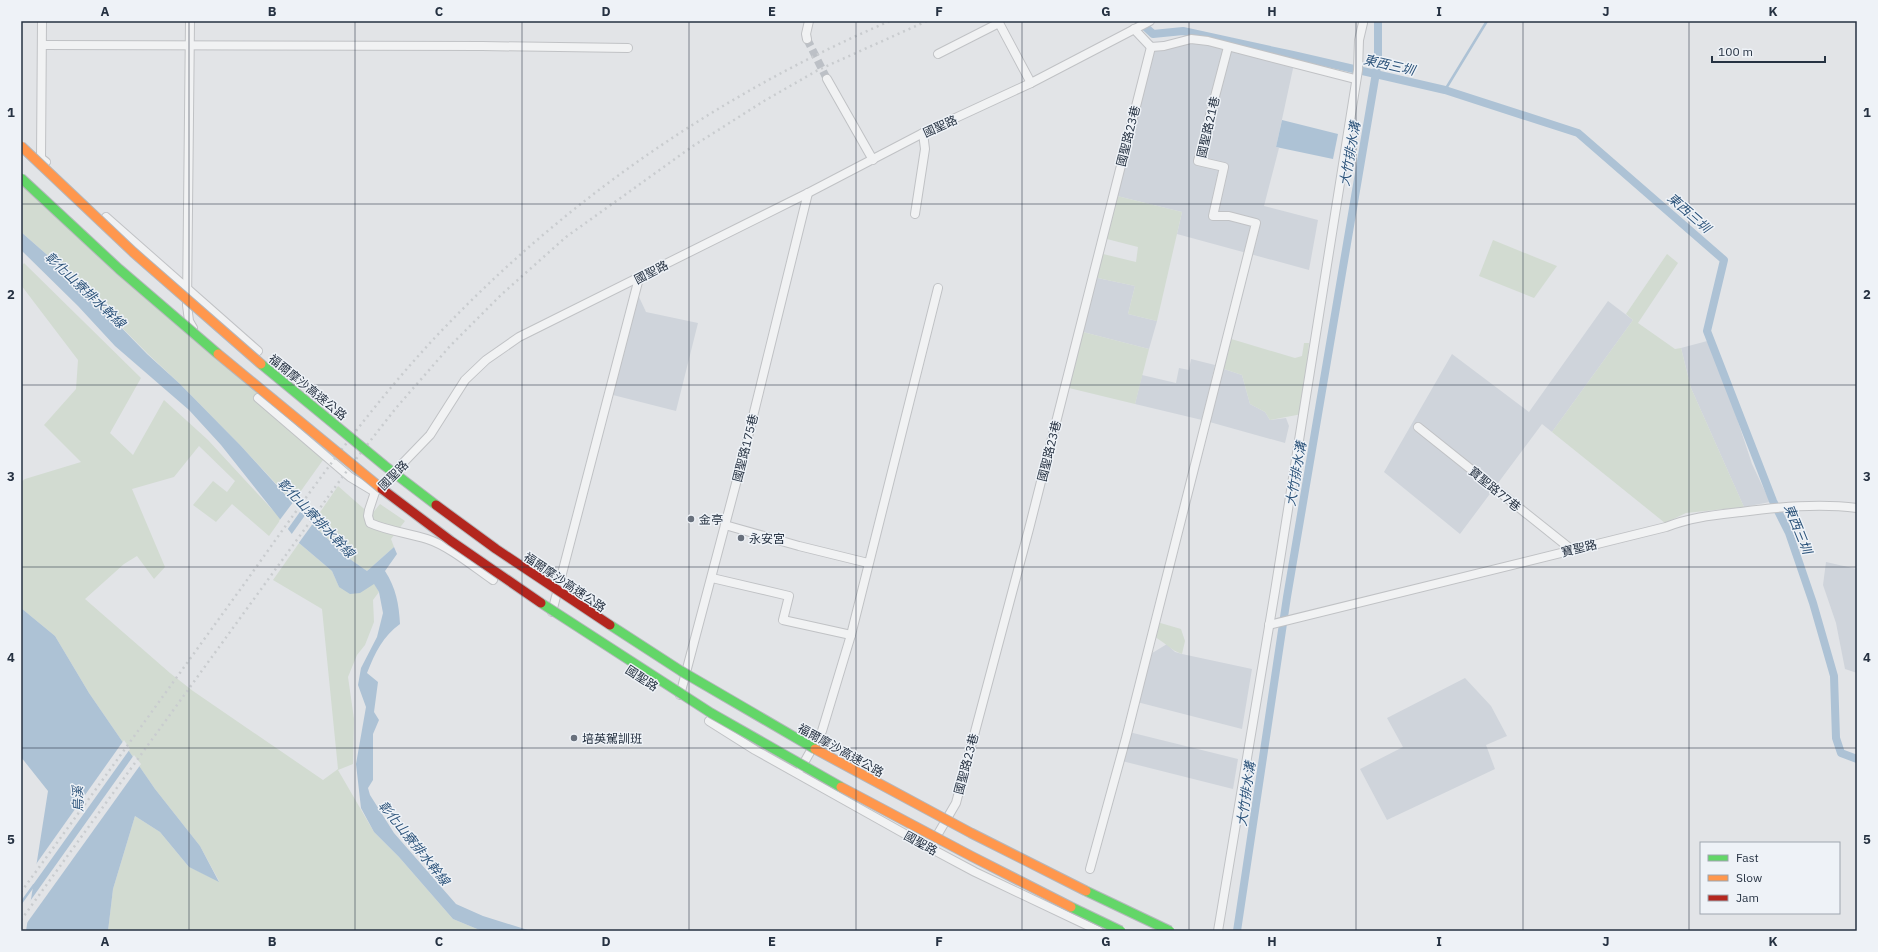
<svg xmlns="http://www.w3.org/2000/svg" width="1878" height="952" font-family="'IBM Plex Sans','Noto Sans TC',sans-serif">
	<rect width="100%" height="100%" fill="#e2e4e7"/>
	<!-- built -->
	<g fill="#cfd4db">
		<polygon points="1195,39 1294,64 1276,147 1279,148 1264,206 1318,220 1309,270 1177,234 1182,212 1113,195 1150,49"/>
		<polygon points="1093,277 1135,286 1128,314 1157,321 1149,349 1079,331"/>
		<polygon points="639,297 646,312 698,323 676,411 609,394 633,298"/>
		<polygon points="1608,301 1633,320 1552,432 1542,424 1460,534 1384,472 1452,354 1529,412"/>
		<polygon points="1711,340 1752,464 1770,502 1744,507 1691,388 1681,348"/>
		<polygon points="1191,359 1215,365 1202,420 1135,404 1142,375 1176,383 1179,368 1189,370"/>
		<polygon points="1221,368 1242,375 1250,404 1265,412 1270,420 1286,418 1289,426 1285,443 1206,421"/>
		<polygon points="1826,562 1857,569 1857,673 1845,669 1836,623 1823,585"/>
		<polygon points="1167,644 1175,652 1182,654 1252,669 1242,729 1137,702 1149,655"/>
		<polygon points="1465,678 1491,706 1507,736 1486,745 1495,769 1387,820 1360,769 1403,747 1387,718"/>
		<polygon points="1129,732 1238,759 1233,789 1122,761"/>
	</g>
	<!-- green -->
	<g fill="#d2dbd1">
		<polygon points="21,175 328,453 293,502 241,446 180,384 148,354 69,274 21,232"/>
		<polygon points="1113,195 1182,212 1157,321 1128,314 1135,286 1093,277 1099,253 1136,262 1138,247 1103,238"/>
		<polygon points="1493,240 1557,266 1534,298 1479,276"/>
		<polygon points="1667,254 1678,263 1638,323 1675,349 1681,348 1691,388 1744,507 1686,513 1665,523 1552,432 1633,320 1626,314"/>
		<polygon points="24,263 141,378 110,433 133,455 164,400 208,440 281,519 269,536 232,504 216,522 193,505 213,481 227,492 235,481 199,446 174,477 132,489 165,567 154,579 137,556 124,564 85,599 170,673 193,691 323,780 338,769 322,609 273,580 299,543 332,571 339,587 374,583 379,592 373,600 374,622 365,645 357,655 348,677 354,719 353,764 338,770 374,832 399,857 453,919 482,931 108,931 113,889 135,816 160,832 189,867 219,881 200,846 155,789 89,693 55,636 21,608 21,482 25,479 81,462 44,425 76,389 78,360 21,285 21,267"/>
		<polygon points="1079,331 1149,349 1135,404 1069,388"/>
		<polygon points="1228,338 1295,358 1302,356 1304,343 1309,343 1302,414 1270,420 1265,412 1250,404 1242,375 1221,368"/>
		<polygon points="338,486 371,515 380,504 405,521 391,539 394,547 367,571 347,557 312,524"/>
		<path d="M 1157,622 L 1181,629 L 1185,641 L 1182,654 C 1172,651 1163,641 1153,636 Z"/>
	</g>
	<!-- water -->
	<g fill="#adc2d5">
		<polygon points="1282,120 1338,134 1333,159 1276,147"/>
		<path d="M 21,232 L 69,274 L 147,354 L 180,384 L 241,446 L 312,524 L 347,557 L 367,571 L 394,547 L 397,554 L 385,571 C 396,588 399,604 400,624 C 383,636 375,653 367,673 L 378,682 L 374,712 L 379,720 L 373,734 L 373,780 L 368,788 L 370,795 L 394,833 L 456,904 L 483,916 L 531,931 L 482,931 L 453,919 L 399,857 L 374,832 L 361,808 L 356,764 L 366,707 L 358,685 L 361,668 L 377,637 L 383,613 L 379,592 L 374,584 L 360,593 L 350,594 L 339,587 L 332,571 L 299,543 L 221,445 L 189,410 L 115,346 L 78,306 L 21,250 Z"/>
		<polygon points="21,608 55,636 89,693 155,789 200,846 219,882 189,867 160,832 135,816 113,889 108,931 26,931 48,791 21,757"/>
	</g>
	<!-- pier -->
	<g fill="#e2e4e7">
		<polygon points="294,501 302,509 287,530 279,521"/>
		<polygon points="306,514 314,522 298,544 291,535"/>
		<polygon points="124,740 130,749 30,889 34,867"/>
		<polygon points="134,755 141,764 24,927 28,904"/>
	</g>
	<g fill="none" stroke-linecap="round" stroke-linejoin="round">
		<!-- stream -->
		<g stroke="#adc2d5" stroke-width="2.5">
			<polyline points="1445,90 1487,21"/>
			<polyline points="21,903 34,885"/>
		</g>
		<!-- canal -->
		<g stroke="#adc2d5" stroke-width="8">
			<polyline points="1139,21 1153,34 1183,31 1293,55 1445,90 1578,133 1724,260 1707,331 1773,501 1789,533 1813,603 1834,676 1836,738 1841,753 1857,759"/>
			<polyline points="1237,931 1287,597 1378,61 1378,21"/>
		</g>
		<!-- street-tunnel -->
		<polyline stroke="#bcc0c6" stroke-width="8" stroke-dasharray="8 4" stroke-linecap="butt" points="807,39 827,79"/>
		<defs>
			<g id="street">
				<polyline points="42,21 41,158 46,162"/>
				<polyline points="190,21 187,305 189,321 193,328"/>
				<polyline points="1134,29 1151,47 1164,46 1191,39 1208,41 1355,79"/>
				<polyline points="807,39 806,34 809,21"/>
				<polyline points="43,45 482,46 628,48"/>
				<polyline points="938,54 999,23 1031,83"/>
				<polyline points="827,79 873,160"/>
				<polyline points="915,214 925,149 923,133"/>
				<polyline points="106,217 258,351"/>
				<polyline points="258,398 350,477 375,492"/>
				<polyline points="1418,427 1572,550"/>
				<polyline points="725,525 799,546 868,563"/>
				<polyline points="712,578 789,596 783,620 851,635"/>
				<path d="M 493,580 C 474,567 449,546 427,539 C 408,533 388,531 370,523 L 368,516 L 369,510 L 375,492 L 430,435 L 465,380 L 486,360 L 519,337 L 808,193 L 923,133 L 1031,83 L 1150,21"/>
				<polyline points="552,612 639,278"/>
				<path d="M 1269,625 L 1666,527 C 1691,517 1715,515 1741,512 C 1779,507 1819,503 1857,508"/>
				<polyline points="680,695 743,457 808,193"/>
				<polyline points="709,721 755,750 930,848 975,872 1099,931"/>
				<polyline points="801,768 822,731 851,635 938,288"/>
				<polyline points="935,839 956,803 1029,529 1151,47"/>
				<polyline points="1090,869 1126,738 1256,223 1229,216 1213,216 1224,167 1198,161 1228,47"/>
				<polyline points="1218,931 1275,591 1358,70 1359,40 1363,23"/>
			</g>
		</defs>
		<!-- street casing -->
		<use href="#street" stroke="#c0c2c5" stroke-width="10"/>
		<!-- street -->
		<use href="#street" stroke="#f1f2f3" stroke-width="8"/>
		<!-- rail -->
		<g stroke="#c9cccf" stroke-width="2.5" stroke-dasharray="2 4" stroke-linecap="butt">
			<path d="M 21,892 C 95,791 168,689 242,587 C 302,503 360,419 430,343 C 558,205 716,95 890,21"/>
			<polyline points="21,920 349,468 396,408 450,346 502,294 566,237 693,146 764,101 818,70 927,21"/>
		</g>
		<defs>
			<g id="fast-bridge">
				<polyline points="21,178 119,269 218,354"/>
				<polyline points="261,364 385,466 436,505"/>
				<polyline points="541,603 711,713 841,787"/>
				<polyline points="610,625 681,671 815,749"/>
				<polyline points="1086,891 1170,931"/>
				<polyline points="1071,907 1121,931"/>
			</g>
			<g id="slow-bridge">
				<polyline points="21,146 133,252 261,364"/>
				<polyline points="218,354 382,489"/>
				<polyline points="815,749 971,833 1086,891"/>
				<polyline points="841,787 971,856 1071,907"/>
			</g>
			<g id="jam-bridge">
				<polyline points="382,489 451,541 541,603"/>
				<polyline points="436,505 496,549 610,625"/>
			</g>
		</defs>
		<!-- fast-bridge casing -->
		<use href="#fast-bridge" stroke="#b4b7bc" stroke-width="11" stroke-linecap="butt"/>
		<!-- slow-bridge casing -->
		<use href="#slow-bridge" stroke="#b4b7bc" stroke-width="11" stroke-linecap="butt"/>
		<!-- jam-bridge casing -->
		<use href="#jam-bridge" stroke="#b4b7bc" stroke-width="11" stroke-linecap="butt"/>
		<!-- fast-bridge -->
		<use href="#fast-bridge" stroke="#63d668" stroke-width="9"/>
		<!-- slow-bridge -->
		<use href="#slow-bridge" stroke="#ff974d" stroke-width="9"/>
		<!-- jam-bridge -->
		<use href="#jam-bridge" stroke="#b3261e" stroke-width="9"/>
	</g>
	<!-- grid -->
	<path fill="none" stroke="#263242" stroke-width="1" stroke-opacity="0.55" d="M 189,21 L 189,931M 355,21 L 355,931M 522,21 L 522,931M 689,21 L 689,931M 856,21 L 856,931M 1022,21 L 1022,931M 1189,21 L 1189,931M 1356,21 L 1356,931M 1523,21 L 1523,931M 1689,21 L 1689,931M 21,204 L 1857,204M 21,385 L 1857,385M 21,567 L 1857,567M 21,748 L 1857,748"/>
	<!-- markers -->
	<g fill="#68707c" stroke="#eef2f7" stroke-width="1.5">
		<circle cx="691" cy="519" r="4"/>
		<circle cx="741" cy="538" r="4"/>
		<circle cx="574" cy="738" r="4"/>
	</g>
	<g text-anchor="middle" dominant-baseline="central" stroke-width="3" stroke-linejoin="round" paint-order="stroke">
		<!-- street labels -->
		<g font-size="12" fill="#263242" stroke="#eef2f7">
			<text transform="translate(940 126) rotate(-24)">國聖路</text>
			<text transform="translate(1208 127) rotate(-77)">國聖路21巷</text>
			<text transform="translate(1128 136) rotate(-76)">國聖路23巷</text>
			<text transform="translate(651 272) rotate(-27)">國聖路</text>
			<text transform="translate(308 387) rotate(39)">福爾摩沙高速公路</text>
			<text transform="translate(745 448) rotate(-76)">國聖路175巷</text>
			<text transform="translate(1049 451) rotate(-76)">國聖路23巷</text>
			<text transform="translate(393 475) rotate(-45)">國聖路</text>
			<text transform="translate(1495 489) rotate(39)">寶聖路77巷</text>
			<text transform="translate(1579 548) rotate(-14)">寶聖路</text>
			<text transform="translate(565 582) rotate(34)">福爾摩沙高速公路</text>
			<text transform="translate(642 678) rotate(33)">國聖路</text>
			<text transform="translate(841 750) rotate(29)">福爾摩沙高速公路</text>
			<text transform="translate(966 764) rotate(-75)">國聖路23巷</text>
			<text transform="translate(921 843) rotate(29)">國聖路</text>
		</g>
		<!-- poi labels -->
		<g font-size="12" fill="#263242" stroke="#eef2f7" text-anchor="start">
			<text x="699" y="519">金亭</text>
			<text x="749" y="538">永安宮</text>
			<text x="582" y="738">培英駕訓班</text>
		</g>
		<!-- water labels -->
		<g font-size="13" font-style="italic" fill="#2c537a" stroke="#eef2f7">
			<text transform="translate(1389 65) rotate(13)">東西三圳</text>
			<text transform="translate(1350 154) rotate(-80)">大竹排水溝</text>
			<text transform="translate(1689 213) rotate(41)">東西三圳</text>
			<text transform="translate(85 290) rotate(43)">彰化山寮排水幹線</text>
			<text transform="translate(1296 474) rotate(-80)">大竹排水溝</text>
			<text transform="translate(316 518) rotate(46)">彰化山寮排水幹線</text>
			<text transform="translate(1798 529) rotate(68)">東西三圳</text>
			<text transform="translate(1246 794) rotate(-82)">大竹排水溝</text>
			<text transform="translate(78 799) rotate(-91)">烏溪</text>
			<text transform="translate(414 843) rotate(51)">彰化山寮排水幹線</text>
		</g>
	</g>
	<!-- border -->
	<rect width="1878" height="952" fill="none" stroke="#eef2f7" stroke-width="44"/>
	<!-- legend -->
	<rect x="1700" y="842" width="140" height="72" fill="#eef2f7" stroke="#9ea5af"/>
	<rect x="1708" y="855" width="20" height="6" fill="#63d668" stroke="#9ea5af"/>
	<text x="1736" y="862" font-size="12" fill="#263242">Fast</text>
	<rect x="1708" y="875" width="20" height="6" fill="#ff974d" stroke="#9ea5af"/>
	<text x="1736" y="882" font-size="12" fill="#263242">Slow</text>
	<rect x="1708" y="895" width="20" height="6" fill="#b3261e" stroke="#9ea5af"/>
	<text x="1736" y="902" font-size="12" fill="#263242">Jam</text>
	<!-- scale -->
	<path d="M1712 56v6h113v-6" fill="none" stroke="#263242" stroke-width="2"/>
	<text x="1718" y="56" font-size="12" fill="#263242" stroke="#eef2f7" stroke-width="3" paint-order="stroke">100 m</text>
	<rect x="22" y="22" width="1834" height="908" fill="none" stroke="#263242" stroke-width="1.5"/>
	<g font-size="13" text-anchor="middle" font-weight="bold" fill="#263242">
		<text x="105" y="16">A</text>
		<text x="272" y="16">B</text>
		<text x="439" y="16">C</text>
		<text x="606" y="16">D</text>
		<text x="772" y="16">E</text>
		<text x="939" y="16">F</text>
		<text x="1106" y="16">G</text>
		<text x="1272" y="16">H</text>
		<text x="1439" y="16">I</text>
		<text x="1606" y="16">J</text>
		<text x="1773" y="16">K</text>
		<text x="11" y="117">1</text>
		<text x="1867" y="117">1</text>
		<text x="11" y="299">2</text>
		<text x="1867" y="299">2</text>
		<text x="11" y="481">3</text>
		<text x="1867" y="481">3</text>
		<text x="11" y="662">4</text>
		<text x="1867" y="662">4</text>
		<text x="11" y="844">5</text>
		<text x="1867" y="844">5</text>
		<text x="105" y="946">A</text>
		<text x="272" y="946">B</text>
		<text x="439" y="946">C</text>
		<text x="606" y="946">D</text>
		<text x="772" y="946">E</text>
		<text x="939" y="946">F</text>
		<text x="1106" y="946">G</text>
		<text x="1272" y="946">H</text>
		<text x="1439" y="946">I</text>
		<text x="1606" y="946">J</text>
		<text x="1773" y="946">K</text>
	</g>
</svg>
